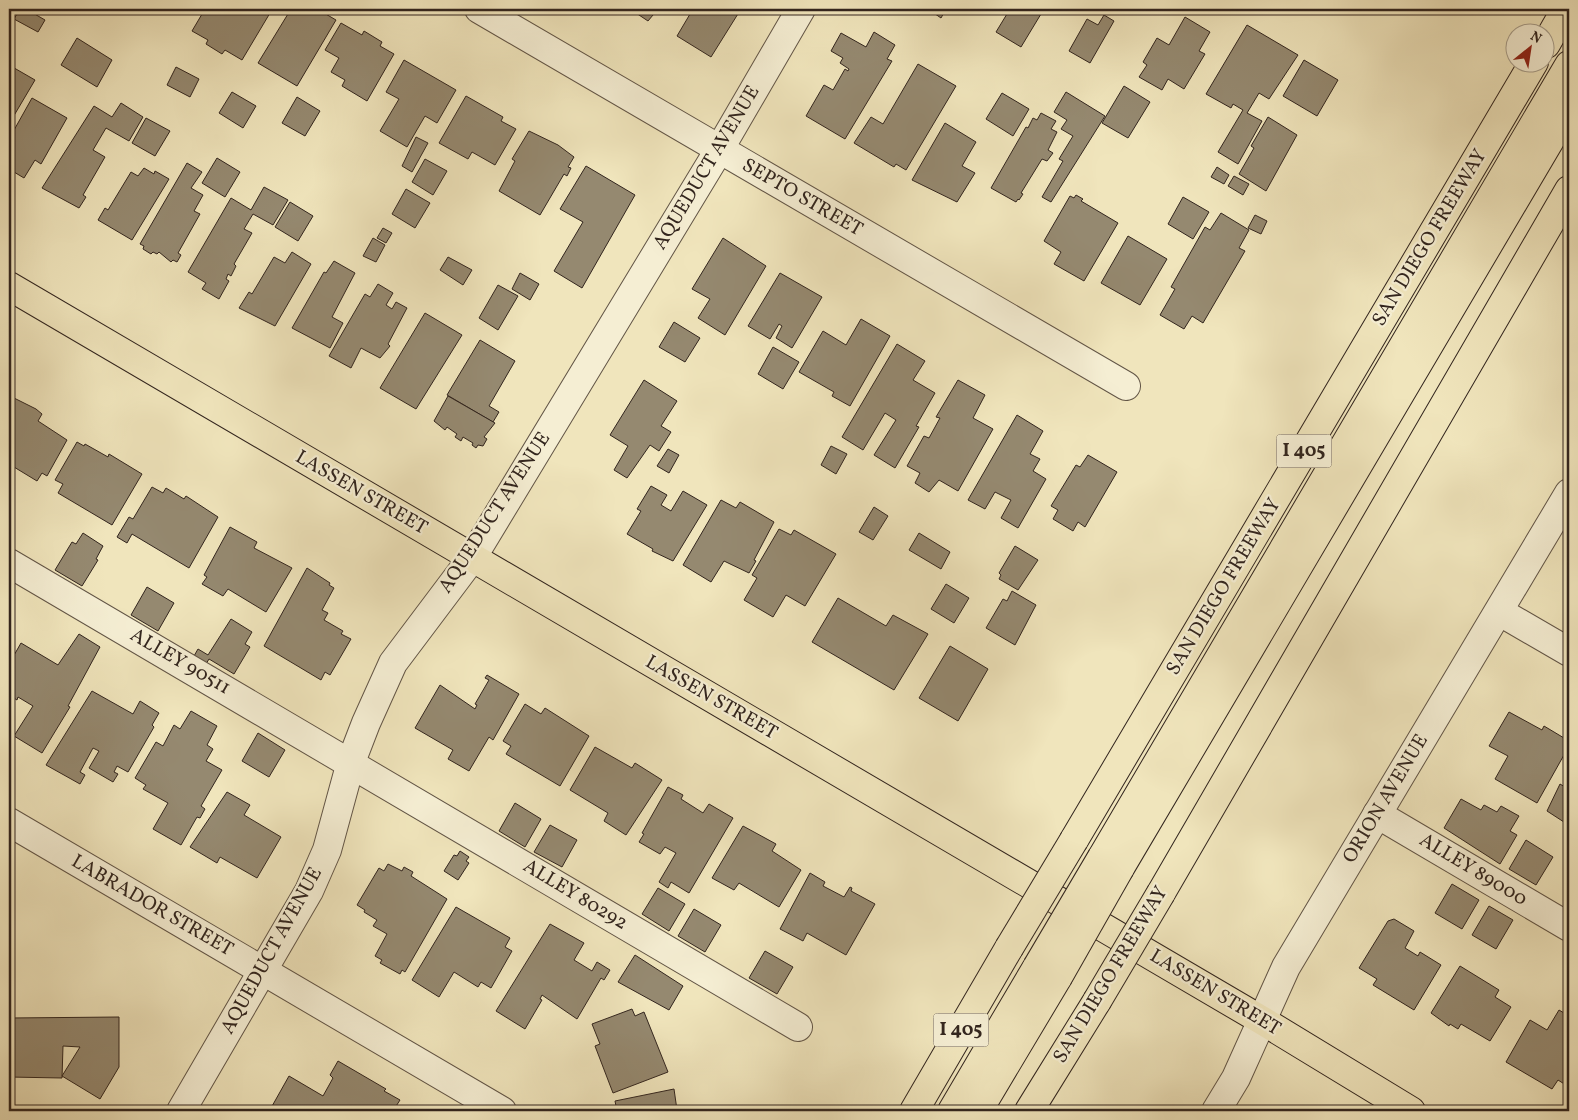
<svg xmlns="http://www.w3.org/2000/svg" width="1578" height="1120" font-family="Vollkorn,serif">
	<rect width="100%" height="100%" fill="#f0e5bc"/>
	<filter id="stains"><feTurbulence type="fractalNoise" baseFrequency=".004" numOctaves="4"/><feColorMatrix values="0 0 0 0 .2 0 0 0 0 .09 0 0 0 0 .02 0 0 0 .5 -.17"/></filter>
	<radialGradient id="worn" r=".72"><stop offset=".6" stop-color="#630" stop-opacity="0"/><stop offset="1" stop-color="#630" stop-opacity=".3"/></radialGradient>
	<!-- building -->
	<g fill="#958970" stroke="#32251e">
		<polygon points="20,9 26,9 45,20 38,32 14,19"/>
		<polygon points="205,9 263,9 270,13 242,60 225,50 222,54 206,44 208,40 192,31"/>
		<polygon points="291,9 326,9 324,13 336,20 297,86 258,63"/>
		<polygon points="630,9 658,9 648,21"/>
		<polygon points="693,9 741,9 711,57 677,36"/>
		<polygon points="928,9 946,9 941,18"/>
		<polygon points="1010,9 1044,9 1021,47 996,32"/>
		<polygon points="1104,15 1114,21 1090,63 1069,51 1087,19 1098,25"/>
		<polygon points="1185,17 1210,32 1199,51 1205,54 1184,89 1168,79 1162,90 1139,77 1147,65 1143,62 1157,38 1169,45"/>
		<polygon points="341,23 362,35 364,31 382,42 380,46 394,54 367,101 342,86 345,80 331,72 339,58 325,50"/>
		<polygon points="1247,25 1298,55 1269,99 1259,93 1247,113 1262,121 1238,164 1218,152 1243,110 1233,104 1231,108 1206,94"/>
		<polygon points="874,32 895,45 887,59 892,61 845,139 806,116 824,85 833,90 845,69 848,71 849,69 840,63 843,58 831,51 841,33 866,47"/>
		<polygon points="77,38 112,60 97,87 61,65"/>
		<polygon points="404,60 456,90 437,123 425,116 407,147 380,131 399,99 386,92"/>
		<polygon points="1304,60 1338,80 1317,116 1283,96"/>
		<polygon points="918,64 956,86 906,170 896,164 894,167 854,143 871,117 883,124"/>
		<polygon points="9,65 35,80 9,124"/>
		<polygon points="176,67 199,79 190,97 167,85"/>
		<polygon points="1124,86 1150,102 1128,138 1102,123"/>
		<polygon points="232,92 256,106 243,128 219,113"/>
		<polygon points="1066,92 1105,116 1051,202 1042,197 1063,161 1059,159 1073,136 1061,129 1067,120 1054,112"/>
		<polygon points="1002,93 1029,109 1013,136 986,119"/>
		<polygon points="466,96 503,117 501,121 516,129 495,165 472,152 468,159 439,143"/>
		<polygon points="297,97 320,111 305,136 282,123"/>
		<polygon points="32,98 67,118 41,164 35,160 24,178 9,169 9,139"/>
		<polygon points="121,103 143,117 129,141 106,128 93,150 105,157 83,195 86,197 79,208 42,188 94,106 112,117"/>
		<polygon points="1041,113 1056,121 1051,129 1057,132 1048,150 1053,153 1047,161 1042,159 1021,193 1023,194 1019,200 1018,199 1016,202 991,188 1026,127 1028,128 1033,118 1037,120"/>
		<polygon points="1268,117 1297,135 1266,191 1239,174 1254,148 1251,146"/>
		<polygon points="146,118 170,131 155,156 132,143"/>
		<polygon points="945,123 976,142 962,166 975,173 957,202 912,180"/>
		<polygon points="529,131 558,145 574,157 568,167 571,168 567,176 564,174 540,215 499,191 515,161 512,159"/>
		<polygon points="416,137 428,143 412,172 402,166"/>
		<polygon points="217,158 240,172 225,197 202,183"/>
		<polygon points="425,159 447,171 433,195 412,182"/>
		<polygon points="187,163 202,172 191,188 203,195 194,211 200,214 178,253 181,255 177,262 173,260 171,262 159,252 157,254 153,252 151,254 143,249 144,246 140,244"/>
		<polygon points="586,166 635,195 582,288 554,271 583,222 560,209"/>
		<polygon points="1217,167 1229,175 1224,184 1211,177"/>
		<polygon points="144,168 154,174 155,171 169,179 132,240 98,220 105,208 108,210 131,172 138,176"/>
		<polygon points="1234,176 1249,184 1243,195 1228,186"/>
		<polygon points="264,187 288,200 273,225 253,214 244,229 252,233 234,264 236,266 231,276 228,274 226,279 229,281 219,299 202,289 206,283 188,272 231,198 251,210"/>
		<polygon points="406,189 430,203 415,228 392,214"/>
		<polygon points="1076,195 1083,199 1081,201 1118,223 1084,281 1054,264 1061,252 1044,241 1070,196 1074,198"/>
		<polygon points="1183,197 1209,212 1193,239 1168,224"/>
		<polygon points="290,202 313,216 298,241 275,227"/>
		<polygon points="1221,213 1249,230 1239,248 1245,251 1203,323 1192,316 1184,329 1160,315 1175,289 1171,287 1205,227 1210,230"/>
		<polygon points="1255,215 1267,221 1261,234 1248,228"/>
		<polygon points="383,228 392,233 386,243 377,238"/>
		<polygon points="1128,236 1167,259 1140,305 1101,283"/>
		<polygon points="373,238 385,245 376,262 363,256"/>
		<polygon points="723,238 766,266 725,335 698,318 710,299 692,289"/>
		<polygon points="292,252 311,264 275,326 239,308 249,292 252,294 274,257 285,263"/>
		<polygon points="448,257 472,270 463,285 440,270"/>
		<polygon points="334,261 355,273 332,317 343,323 330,348 292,328 324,272 326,273"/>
		<polygon points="520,273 539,284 530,300 512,289"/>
		<polygon points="780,273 822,297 792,348 776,338 782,326 779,324 770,339 748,326"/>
		<polygon points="378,284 393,293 386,305 392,309 396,302 407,308 388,344 390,346 380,358 361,348 351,368 329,356 365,294 370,297"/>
		<polygon points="498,285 518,296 498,330 479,318"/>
		<polygon points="425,313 462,335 416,409 380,388"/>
		<polygon points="861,319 890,336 850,406 832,396 834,392 799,372 823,331 846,345"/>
		<polygon points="674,322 700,338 685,362 659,347"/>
		<polygon points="480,340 515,361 489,406 499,412 493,422 447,395"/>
		<polygon points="897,344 925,361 913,380 935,393 916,426 919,427 895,468 874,455 896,420 885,413 863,450 842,437"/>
		<polygon points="773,347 799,362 783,389 758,374"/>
		<polygon points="644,380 677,401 661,426 671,432 659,451 650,445 627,478 614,470 628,446 610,435"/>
		<polygon points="958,380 985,395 973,418 993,429 958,491 939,480 929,492 915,483 920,473 907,466 924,436 929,438 940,418 936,417"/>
		<polygon points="10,396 36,409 42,414 38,421 67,440 47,476 42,473 37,481 9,464"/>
		<polygon points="448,396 495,423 484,437 487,439 483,446 478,445 476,448 472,445 473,443 463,437 461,441 455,437 457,434 447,427 445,430 434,421"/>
		<polygon points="1017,415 1043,431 1030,454 1040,459 1033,471 1046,479 1018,528 1001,518 1011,500 995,492 985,509 968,500"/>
		<polygon points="77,442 84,446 85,444 108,457 109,454 142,474 112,525 58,493 63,484 55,480"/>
		<polygon points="831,446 847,454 836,474 821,465"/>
		<polygon points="668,449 679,455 669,473 657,466"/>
		<polygon points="1088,455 1117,472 1085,527 1078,522 1073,531 1053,519 1058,510 1051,506 1076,465 1080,467"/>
		<polygon points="651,486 667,495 661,505 671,511 683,491 707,505 673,561 652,551 653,549 627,534 641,511 637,509"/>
		<polygon points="152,487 163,493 166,488 184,499 186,496 218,517 189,568 132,534 127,543 117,537 129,517 133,519"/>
		<polygon points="721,500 736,508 740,502 774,522 754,560 756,561 749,573 724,561 711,582 683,565"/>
		<polygon points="874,507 888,516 873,540 859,532"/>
		<polygon points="230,527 257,542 254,548 292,568 266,612 228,589 223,596 202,584 207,577 204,575"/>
		<polygon points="779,529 791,535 794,530 836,554 805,606 786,595 773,617 744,600 757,578 752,575"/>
		<polygon points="83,533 103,546 96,559 98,560 82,586 55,570 72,542 76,544"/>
		<polygon points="919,533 950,552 941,569 909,550"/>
		<polygon points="1015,546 1038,560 1018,590 999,579 1001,575 999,573"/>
		<polygon points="307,568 330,583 329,585 334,588 322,610 328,613 324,620 343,631 341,634 351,639 330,675 325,672 321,680 264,646"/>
		<polygon points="946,584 969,598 954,623 931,609"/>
		<polygon points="147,587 174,603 158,631 131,615"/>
		<polygon points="1012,591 1036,605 1015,645 986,628 1003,599 1007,601"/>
		<polygon points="838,598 886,626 893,615 928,634 894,690 812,642"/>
		<polygon points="231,619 252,632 245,644 250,647 234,674 209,659 206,664 194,656 198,649 208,655"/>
		<polygon points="79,634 100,647 68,706 70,707 42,753 14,736 33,706 18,697 17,700 9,695 9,664 21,643 58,665"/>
		<polygon points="950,646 988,669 958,721 919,698"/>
		<polygon points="487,675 519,694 493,740 489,737 469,771 448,759 453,750 415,728 440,685 475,709 477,705 475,704 489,680 485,678"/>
		<polygon points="92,691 133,714 140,701 159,713 152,725 154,727 128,772 117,766 114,772 118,774 113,782 89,768 99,751 93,748 80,772 85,775 80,784 46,765"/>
		<polygon points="525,704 541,714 545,708 589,736 560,786 506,754 511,746 503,741"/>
		<polygon points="191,711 217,726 207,745 213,749 206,761 222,770 201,806 205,809 200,818 197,817 181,845 153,829 168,803 143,789 146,785 135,778 156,742 163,746 174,725 180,729"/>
		<polygon points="1509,712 1542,730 1544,726 1569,741 1569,746 1537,803 1495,779 1508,756 1489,746"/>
		<polygon points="258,733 285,750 269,777 242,761"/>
		<polygon points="595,747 632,768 635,763 662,780 626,835 604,821 608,813 570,790"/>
		<polygon points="1569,779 1569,821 1567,824 1547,811 1560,784 1565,787"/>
		<polygon points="668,787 683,795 681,799 703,813 709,804 733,818 689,893 671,882 668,888 659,882 676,853 665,847 660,854 639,842 644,834 642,833"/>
		<polygon points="227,792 250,805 244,815 281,837 257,878 220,857 217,863 190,847"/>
		<polygon points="1461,799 1481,810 1484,805 1497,812 1501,806 1519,816 1510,831 1517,835 1500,864 1444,828"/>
		<polygon points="515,803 541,819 525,847 499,831"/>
		<polygon points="550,825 577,840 562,867 534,852"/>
		<polygon points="743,826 776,844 772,851 801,870 779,907 739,883 734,890 712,878"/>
		<polygon points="1526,840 1553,857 1536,885 1509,869"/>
		<polygon points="460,851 469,857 466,861 469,863 458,880 444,871 454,855 457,856"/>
		<polygon points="388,864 402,871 404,867 413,872 411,876 447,899 405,972 402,970 400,974 380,963 382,960 375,956 387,934 373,926 377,920 364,912 365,910 357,905 379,868 384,871"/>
		<polygon points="810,873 825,882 823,886 844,897 850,887 852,888 851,891 875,904 846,955 807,933 803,941 780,929"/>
		<polygon points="1452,884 1479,900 1462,929 1435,913"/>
		<polygon points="658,888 685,904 669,931 642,914"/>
		<polygon points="1489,906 1513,920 1496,949 1472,935"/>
		<polygon points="456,907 510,938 505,947 512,951 491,988 481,982 478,987 454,972 439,997 412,980"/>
		<polygon points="694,909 721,925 705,952 678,936"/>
		<polygon points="1394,919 1414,931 1405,948 1418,956 1420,952 1441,965 1414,1010 1373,985 1377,979 1359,968 1388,921"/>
		<polygon points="550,924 584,943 574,960 592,971 597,962 610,970 604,980 601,978 577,1019 542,995 540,999 542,1000 525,1029 496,1011"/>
		<polygon points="765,951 793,967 777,994 749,978"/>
		<polygon points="635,955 683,986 669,1010 618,982"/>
		<polygon points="1460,966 1499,990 1495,997 1511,1007 1490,1041 1461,1024 1458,1029 1450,1024 1449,1026 1431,1013"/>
		<polygon points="632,1009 635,1016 644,1012 668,1072 613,1093 595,1046 600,1044 592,1024"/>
		<polygon points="1559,1010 1569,1016 1569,1087 1558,1080 1552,1089 1506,1062 1530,1020 1547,1030"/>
		<polygon points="119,1017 119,1067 100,1099 62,1076 80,1047 63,1046 62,1078 9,1077 9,1018"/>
		<polygon points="338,1061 386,1089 384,1091 400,1100 393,1111 277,1111 271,1108 289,1076 323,1096 333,1078 330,1075"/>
		<polygon points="674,1089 677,1110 686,1108 687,1111 617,1111 615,1101"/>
	</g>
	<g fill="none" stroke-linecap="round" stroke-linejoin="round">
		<defs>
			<g id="minor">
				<polyline points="479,9 1126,386"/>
				<polyline points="9,563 798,1027"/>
				<polyline points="1500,612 1569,652"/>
				<polyline points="1377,814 1569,927"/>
				<polyline points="9,822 502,1111"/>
				<polyline points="181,1111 309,891 327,850 351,762 366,723 393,663 472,558 719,150 801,9"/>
				<polyline points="1216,1111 1236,1078 1286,967 1569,493"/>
			</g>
			<polyline id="major" points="9,286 1263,1021 1411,1111"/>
			<g id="highway">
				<polyline points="1546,44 1566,9"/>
				<polyline points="1074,840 1534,62"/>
				<polyline points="1102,857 1569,65"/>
				<polyline points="1120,868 1569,108"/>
				<polyline points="1161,893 1569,190"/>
				<polyline points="914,1111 1009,948"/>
				<polyline points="952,1111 1037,967"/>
				<polyline points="978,1111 1058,977"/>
				<polyline points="1029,1111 1097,1001"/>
			</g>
		</defs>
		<!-- minor casing -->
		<use href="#minor" stroke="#625546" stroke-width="30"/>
		<!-- major casing -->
		<use href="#major" stroke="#32251e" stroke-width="30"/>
		<!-- highway casing -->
		<use href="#highway" stroke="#32251e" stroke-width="30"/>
		<!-- minor -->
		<use href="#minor" stroke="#f5eed3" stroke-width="28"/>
		<!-- major -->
		<use href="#major" stroke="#f0e5bc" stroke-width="28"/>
		<!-- highway -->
		<use href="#highway" stroke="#f0e5bc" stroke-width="28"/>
		<defs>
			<g id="highway-bridge">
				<polyline points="1009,948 1074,840"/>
				<polyline points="1037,967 1102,857"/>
				<polyline points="1058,977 1120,868"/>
				<polyline points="1097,1001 1161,893"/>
			</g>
		</defs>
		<!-- highway-bridge casing -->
		<use href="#highway-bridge" stroke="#32251e" stroke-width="30" stroke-linecap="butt"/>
		<!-- highway-bridge -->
		<use href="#highway-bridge" stroke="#f0e5bc" stroke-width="28"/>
	</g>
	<g text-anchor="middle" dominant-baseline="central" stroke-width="4.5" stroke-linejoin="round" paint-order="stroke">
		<!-- shield labels -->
		<g fill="#f5eed3" stroke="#6c6154" stroke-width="1">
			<rect x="1276.5" y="434.5" width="55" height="33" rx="4"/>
			<rect x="933.5" y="1013.5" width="55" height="33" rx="4"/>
		</g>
		<g font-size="19" font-weight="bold" fill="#32251e">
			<text x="1304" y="451">I 405</text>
			<text x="961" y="1030">I 405</text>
		</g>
		<!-- street labels -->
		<g font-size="20" fill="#32251e" stroke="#f5eed3">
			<text transform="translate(707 168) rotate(-59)">AQUEDUCT AVENUE</text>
			<text transform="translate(802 198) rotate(30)">SEPTO STREET</text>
			<text transform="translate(1430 238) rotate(-59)">SAN DIEGO FREEWAY</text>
			<text transform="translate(361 493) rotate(30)">LASSEN STREET</text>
			<text transform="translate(495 513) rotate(-57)">AQUEDUCT AVENUE</text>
			<text transform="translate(1224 587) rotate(-59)">SAN DIEGO FREEWAY</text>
			<text transform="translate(180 662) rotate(30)">ALLEY 90511</text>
			<text transform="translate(711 698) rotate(30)">LASSEN STREET</text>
			<text transform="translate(1386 799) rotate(-59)">ORION AVENUE</text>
			<text transform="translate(1473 870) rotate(31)">ALLEY 89000</text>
			<text transform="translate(575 895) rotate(31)">ALLEY 80292</text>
			<text transform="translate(152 906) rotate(30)">LABRADOR STREET</text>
			<text transform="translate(272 951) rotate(-61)">AQUEDUCT AVENUE</text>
			<text transform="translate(1111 975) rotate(-59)">SAN DIEGO FREEWAY</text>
			<text transform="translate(1215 993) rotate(31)">LASSEN STREET</text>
		</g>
	</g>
	<!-- margin -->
	<rect width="1578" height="1120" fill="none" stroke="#f0e5bc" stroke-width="30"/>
	<rect x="10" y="10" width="1558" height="1100" fill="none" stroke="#32251e" stroke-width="2.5"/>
	<rect x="15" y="15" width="1548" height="1090" fill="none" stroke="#32251e"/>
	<!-- north arrow -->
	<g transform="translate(1530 48) rotate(30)"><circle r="24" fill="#f5eed3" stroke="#a79e8b"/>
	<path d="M0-4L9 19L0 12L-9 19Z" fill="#8f2418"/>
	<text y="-8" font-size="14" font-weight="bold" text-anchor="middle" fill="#32251e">N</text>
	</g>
	<rect width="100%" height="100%" filter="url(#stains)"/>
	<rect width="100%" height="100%" fill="url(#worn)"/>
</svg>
